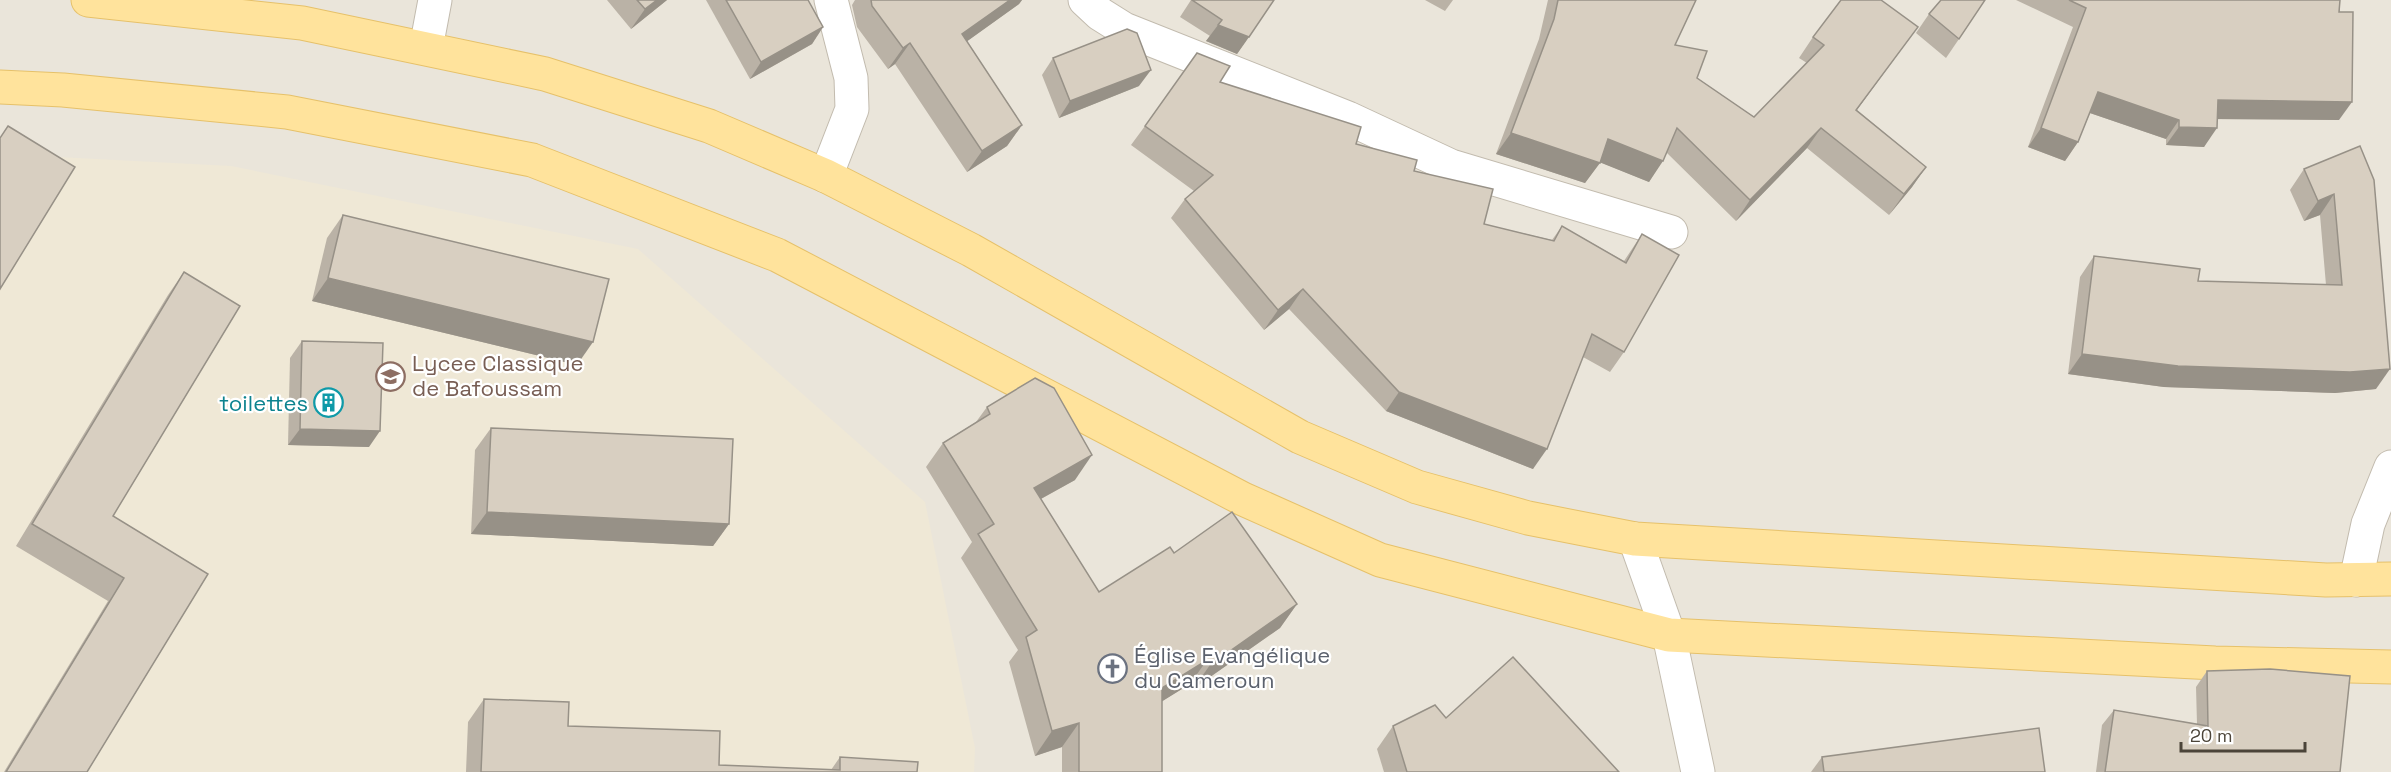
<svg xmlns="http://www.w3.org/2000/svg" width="2391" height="772" font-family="'Space Grotesk',sans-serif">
	<rect width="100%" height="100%" fill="#f6f3ec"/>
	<!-- residential -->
	<rect fill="#eae5da" x="0" y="0" width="2391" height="772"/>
	<!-- education -->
	<polygon fill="#efe8d6" points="0,154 231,166 638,249 925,502 975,748 974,772 0,772"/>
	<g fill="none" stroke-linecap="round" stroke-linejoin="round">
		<defs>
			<g id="street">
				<polyline points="1085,0 1100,14 1124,29 1348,118 1451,166 1671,232"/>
				<polyline points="426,48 435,0"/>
				<polyline points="826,176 852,109 851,78 831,0"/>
				<polyline points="1635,539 1669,635 1698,772"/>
				<polyline points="2356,580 2368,524 2391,467"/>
			</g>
			<g id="primary">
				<polyline points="88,0 302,23 545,74 709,126 826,176 971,250 1300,437 1417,487 1528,518 1635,539 2326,580 2391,579"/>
				<polyline points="0,87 63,90 287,112 532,160 777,255 1243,499 1380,560 1669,635 2215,663 2391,667"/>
			</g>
		</defs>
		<!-- street casing -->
		<use href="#street" stroke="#c2bbae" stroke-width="35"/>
		<!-- primary casing -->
		<use href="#primary" stroke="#e6c16a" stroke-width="35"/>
		<!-- street -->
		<use href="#street" stroke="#fff" stroke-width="33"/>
		<!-- primary -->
		<use href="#primary" stroke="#ffe39c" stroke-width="33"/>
	</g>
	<!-- wall -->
	<g fill="#bab2a6">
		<polygon points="607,0 667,0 631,29"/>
		<polygon points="706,0 808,0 823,27 812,44 750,79"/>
		<polygon points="855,0 1022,0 1019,4 967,41 1022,125 1007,146 967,172 895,64 888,69 857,27 852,5"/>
		<polygon points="1191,0 1274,0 1237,54 1206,41 1210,36 1180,17"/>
		<polygon points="1425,0 1453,0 1445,11"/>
		<polygon points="1548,0 1696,0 1675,45 1697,78 1754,117 1807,63 1799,58 1813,37 1903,47 1857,110 1926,167 1912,187 1889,215 1807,148 1736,221 1667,153 1649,182 1600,162 1585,183 1496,154 1539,39"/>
		<polygon points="2016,0 2340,0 2339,120 2218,119 2204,147 2166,145 2166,139 2090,113 2078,142 2065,161 2028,147 2073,27"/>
		<polygon points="1929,14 1959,39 1946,58 1916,33"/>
		<polygon points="1053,58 1139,86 1059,118 1042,75"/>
		<polygon points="1220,82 1414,171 1484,224 1552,240 1562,226 1624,261 1642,234 1624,352 1610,372 1583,357 1533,469 1386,411 1289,309 1264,330 1171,218 1185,199 1194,191 1131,145 1145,126"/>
		<polygon points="2360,146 2376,389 2335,393 2164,387 2068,374 2080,277 2094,256 2198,281 2326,285 2320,215 2304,221 2290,190 2304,169"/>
		<polygon points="343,215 577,365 312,301 327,238"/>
		<polygon points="184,272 113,516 208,574 87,772 4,772 108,601 16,546 168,295"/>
		<polygon points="302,341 369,447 288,445 290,358"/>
		<polygon points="987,407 1075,480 1041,499 1099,592 1174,553 1297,604 1280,628 1193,689 1190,684 1162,701 1162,772 1062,772 1062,747 1035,756 1009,662 1018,650 961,558 972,542 926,467 943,443 976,422"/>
		<polygon points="491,428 729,524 713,546 471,534 475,450"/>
		<polygon points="2207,671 2340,772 2096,772 2102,725 2114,710 2197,724 2196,687"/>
		<polygon points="484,699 568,726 719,765 831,770 840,757 917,772 466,772 468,722"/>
		<polygon points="1446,718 1619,772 1384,772 1377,749 1393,726"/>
		<polygon points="1822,757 2045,772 1811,772"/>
	</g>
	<!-- shaded-wall -->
	<g fill="#979187">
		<polygon points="657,0 667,0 631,29 645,9"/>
		<polygon points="1010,0 1022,0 1019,4 948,55 962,34"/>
		<polygon points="1218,25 1249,37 1237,54 1206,41"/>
		<polygon points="823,27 812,44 750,79 761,62"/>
		<polygon points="1918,27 1903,47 1842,130 1856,110"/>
		<polygon points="910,43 895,64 888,69 903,48"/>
		<polygon points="1151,70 1139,86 1059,118 1070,101"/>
		<polygon points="2098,92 2179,120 2166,139 2084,111"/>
		<polygon points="2218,100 2352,102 2339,120 2205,119"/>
		<polygon points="1022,125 1007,146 967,172 982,151"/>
		<polygon points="2179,127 2217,128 2204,147 2166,145"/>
		<polygon points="1821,128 1807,148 1736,221 1750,200"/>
		<polygon points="2041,128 2078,142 2065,161 2028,147"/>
		<polygon points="1511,133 1600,163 1585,183 1496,154"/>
		<polygon points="1608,139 1663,161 1649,182 1594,160"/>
		<polygon points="1926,167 1912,187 1889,215 1904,194"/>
		<polygon points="2334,194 2320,215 2304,221 2318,201"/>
		<polygon points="328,278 593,342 577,365 312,301"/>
		<polygon points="1303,289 1289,309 1264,330 1278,310"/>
		<polygon points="2082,354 2390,369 2376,389 2335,393 2164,387 2068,374"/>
		<polygon points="1399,392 1547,449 1533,469 1386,411"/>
		<polygon points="300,429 380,431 369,447 288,445"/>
		<polygon points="1092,455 1075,480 1017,512 1034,488"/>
		<polygon points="487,512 729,524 713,546 471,534"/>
		<polygon points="1297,604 1280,628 1193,689 1210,665"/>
		<polygon points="1207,660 1190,684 1145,712 1162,688"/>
		<polygon points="1079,723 1062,747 1035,756 1052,731"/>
	</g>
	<!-- building -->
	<g fill="#d8cfc1" stroke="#979187" stroke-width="1.5">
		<polygon points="637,0 657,0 645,9"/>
		<polygon points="726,0 808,0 823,27 761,62"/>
		<polygon points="871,0 1010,0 962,34 1022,125 982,151 910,43 903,48 872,6"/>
		<polygon points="1192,0 1274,0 1249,37 1218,25 1222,20"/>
		<polygon points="1558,0 1696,0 1675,45 1707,51 1697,78 1754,117 1824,45 1813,37 1841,0 1881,0 1918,27 1856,110 1926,167 1904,194 1821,128 1750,200 1677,128 1663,161 1608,139 1600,163 1511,133 1554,19"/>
		<polygon points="1941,0 1985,0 1959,39 1929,14"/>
		<polygon points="2069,0 2340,0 2339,12 2353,12 2352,102 2218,100 2217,128 2179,127 2179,120 2098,92 2078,142 2041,128 2086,8"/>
		<polygon points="1127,29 1137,33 1151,70 1070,101 1053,58"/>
		<polygon points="1197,53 1230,66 1220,82 1361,127 1356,144 1417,160 1414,171 1493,189 1484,224 1554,241 1562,226 1626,263 1642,234 1679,255 1624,352 1592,334 1547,449 1399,392 1303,289 1278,310 1185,199 1213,175 1145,126"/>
		<polygon points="8,126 75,167 0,289 0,138"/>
		<polygon points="2360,146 2374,180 2390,369 2350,372 2178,366 2082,354 2094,256 2200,269 2198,281 2342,285 2334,194 2318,201 2304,169"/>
		<polygon points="343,215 609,279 593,342 328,278"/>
		<polygon points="184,272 240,306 113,516 208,574 87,772 6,772 124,578 32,524"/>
		<polygon points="302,341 383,343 380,431 300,429"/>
		<polygon points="1035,378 1054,388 1092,455 1034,488 1099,592 1170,547 1174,553 1232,512 1297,604 1210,665 1207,660 1162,688 1162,772 1079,772 1079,723 1052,731 1026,637 1037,630 978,534 994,524 943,443 990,414 987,407"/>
		<polygon points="491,428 733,439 729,524 487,512"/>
		<polygon points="1513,657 1619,772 1407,772 1393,726 1435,705 1446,718"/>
		<polygon points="2270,669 2350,676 2340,772 2105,772 2114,710 2208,726 2207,671"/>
		<polygon points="484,699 569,702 568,726 720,731 719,765 840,770 840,757 918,762 917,772 481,772"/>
		<polygon points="2039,728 2045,772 1824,772 1822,757"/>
	</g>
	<!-- icons -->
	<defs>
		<symbol id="school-ring" viewBox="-11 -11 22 22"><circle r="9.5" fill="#fff" stroke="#8d6e63" stroke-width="1.5"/><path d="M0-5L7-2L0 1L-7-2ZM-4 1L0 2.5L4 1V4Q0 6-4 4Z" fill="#8d6e63"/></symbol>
		<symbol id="building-ring" viewBox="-11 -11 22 22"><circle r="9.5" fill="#fff" stroke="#0f9aa8" stroke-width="1.5"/><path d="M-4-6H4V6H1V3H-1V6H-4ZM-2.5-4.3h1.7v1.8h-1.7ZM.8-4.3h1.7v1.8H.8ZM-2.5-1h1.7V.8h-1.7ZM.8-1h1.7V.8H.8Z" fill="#0f9aa8"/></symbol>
		<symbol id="church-ring" viewBox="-11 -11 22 22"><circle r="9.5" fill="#fff" stroke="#6b7280" stroke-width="1.5"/><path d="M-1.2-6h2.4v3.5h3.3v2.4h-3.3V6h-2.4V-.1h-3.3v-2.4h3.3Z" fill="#6b7280"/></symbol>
	</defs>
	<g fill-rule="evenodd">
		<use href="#school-ring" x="374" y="360" width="33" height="33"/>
		<use href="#building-ring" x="312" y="386" width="33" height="33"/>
		<use href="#church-ring" x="1096" y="652" width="33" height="33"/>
	</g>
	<g text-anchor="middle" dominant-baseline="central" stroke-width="4.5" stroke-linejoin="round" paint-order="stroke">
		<!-- education labels -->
		<g font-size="22" fill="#785e54" stroke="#fff" text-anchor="start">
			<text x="412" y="363">Lycee Classique<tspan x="412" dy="25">de Bafoussam</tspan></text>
		</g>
		<!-- culture labels -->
		<g font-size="22" fill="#0d838f" stroke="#fff" text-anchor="end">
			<text x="308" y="403">toilettes</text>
		</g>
		<!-- worship labels -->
		<g font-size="22" fill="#5b616d" stroke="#fff" text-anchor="start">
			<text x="1134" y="655">Église Evangélique<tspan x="1134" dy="25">du Cameroun</tspan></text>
		</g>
	</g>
	<!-- scale -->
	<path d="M2181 742v9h124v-9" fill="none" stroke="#4b4439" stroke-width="3"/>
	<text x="2190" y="742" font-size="18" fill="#4b4439" stroke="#ffffff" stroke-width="4.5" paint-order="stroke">20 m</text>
</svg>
